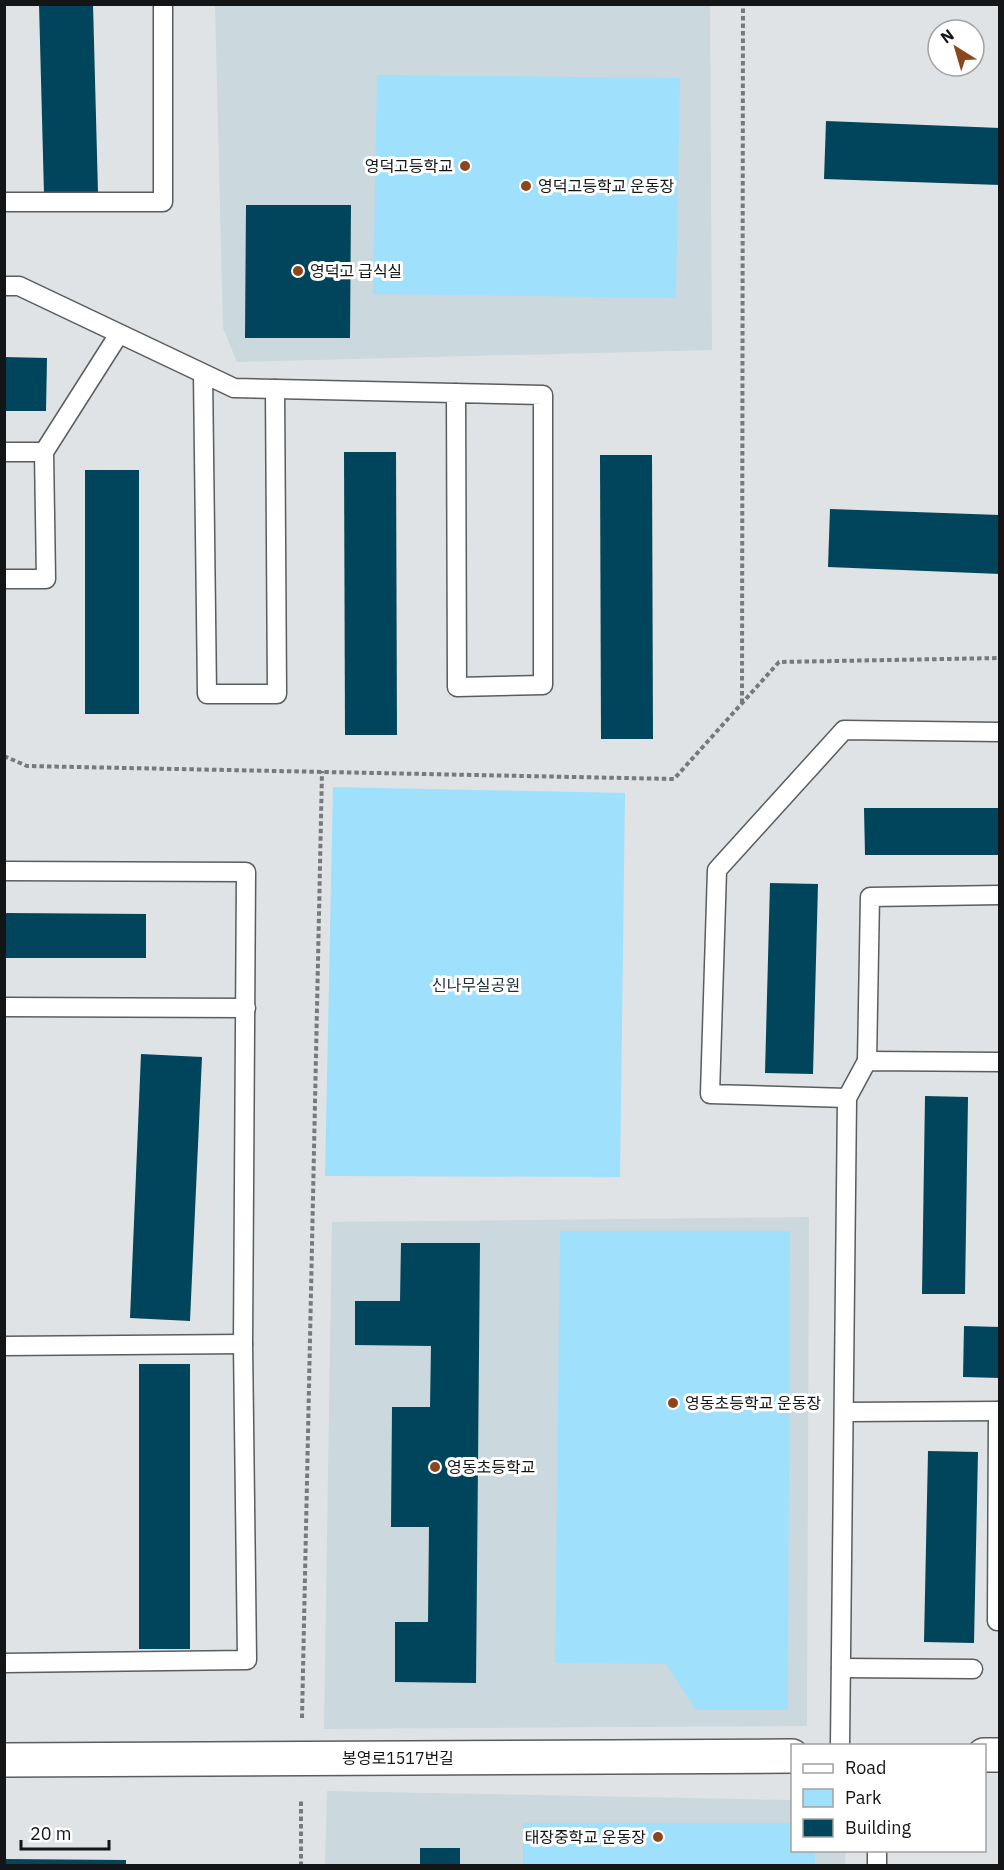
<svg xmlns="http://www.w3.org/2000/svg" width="1004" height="1870" font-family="'IBM Plex Sans','Noto Sans KR',sans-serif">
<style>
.built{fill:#cbd8de}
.green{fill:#9fe0fd}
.building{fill:#00455b}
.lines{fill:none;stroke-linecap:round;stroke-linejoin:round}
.lane-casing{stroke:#595d5e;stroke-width:21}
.secondary-casing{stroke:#595d5e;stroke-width:36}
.path{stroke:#777a7c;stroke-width:4;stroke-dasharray:4.5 3;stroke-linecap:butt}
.lane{stroke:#fff;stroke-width:18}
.secondary{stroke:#fff;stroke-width:33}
.poi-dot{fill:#8b461e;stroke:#fff;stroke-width:2}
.labels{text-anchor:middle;stroke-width:6;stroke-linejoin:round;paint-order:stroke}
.poi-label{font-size:16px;fill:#131516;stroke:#fff;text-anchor:start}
.park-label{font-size:16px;fill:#1c2f38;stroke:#fff}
.street-label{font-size:16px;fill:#131516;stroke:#fff}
</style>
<rect width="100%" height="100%" fill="#dfe3e5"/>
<g class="built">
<path d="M 215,5 L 710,5 L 712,350 L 237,362 L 223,328 Z"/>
<path d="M 809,1217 L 807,1726 L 324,1729 L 332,1222 Z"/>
<path d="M 327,1791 L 792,1800 L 792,1850 L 846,1851 L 845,1866 L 325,1866 Z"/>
</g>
<g class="green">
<path d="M 377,75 L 680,78 L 676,298 L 373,294 Z"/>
<path d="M 333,787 L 625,793 L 620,1177 L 325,1176 Z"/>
<path d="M 560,1231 L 790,1231 L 788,1710 L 696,1710 L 666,1664 L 555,1663 Z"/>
<path d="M 523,1823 L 792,1823 L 792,1850 L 815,1851 L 815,1865 L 523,1865 Z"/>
</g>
<g class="building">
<path d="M 39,4 L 93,4 L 98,193 L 44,194 Z"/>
<path d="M 826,121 L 1000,128 L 1000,185 L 824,179 Z"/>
<path d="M 246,205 L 351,205 L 350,338 L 245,338 Z"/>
<path d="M 4,357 L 47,358 L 46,411 L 4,411 Z"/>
<path d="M 344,452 L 396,452 L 397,735 L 345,735 Z"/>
<path d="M 600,455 L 652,455 L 653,739 L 601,739 Z"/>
<rect x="85" y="470" width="54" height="244"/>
<path d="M 830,509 L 1000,515 L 1000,574 L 828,567 Z"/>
<path d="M 864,808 L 1000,808 L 1000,855 L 865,855 Z"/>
<path d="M 770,883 L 818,884 L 813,1074 L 765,1073 Z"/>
<path d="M 5,913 L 146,914 L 146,958 L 5,958 Z"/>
<path d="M 141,1054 L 202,1057 L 190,1321 L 130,1318 Z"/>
<path d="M 925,1096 L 968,1097 L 965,1294 L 922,1294 Z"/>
<path d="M 401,1243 L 480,1243 L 476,1683 L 395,1682 L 395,1622 L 428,1622 L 429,1527 L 391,1527 L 392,1407 L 430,1407 L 431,1346 L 355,1345 L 355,1301 L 400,1301 Z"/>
<path d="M 964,1326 L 1000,1327 L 1000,1378 L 963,1377 Z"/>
<rect x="139" y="1364" width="51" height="285"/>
<path d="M 928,1451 L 978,1452 L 974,1643 L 924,1642 Z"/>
<rect x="420" y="1848" width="40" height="18"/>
<path d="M 4,1859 L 126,1860 L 126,1866 L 4,1866 Z"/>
</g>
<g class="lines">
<g class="lane-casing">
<g id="lane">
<path d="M 4,202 L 163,202 L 163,4"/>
<path d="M 4,286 L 19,286 L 234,388 L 543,395 L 543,685 L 457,687 L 456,393"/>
<path d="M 203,374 L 207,694 L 277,694 L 275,389"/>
<path d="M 4,452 L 44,452"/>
<path d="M 4,579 L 46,579 L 44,452 L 119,334"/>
<path d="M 4,871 L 246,872 L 243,1344 L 247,1660 L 4,1663"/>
<path d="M 4,1007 L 246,1008"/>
<path d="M 867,1061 L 870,897 L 1000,895"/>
<path d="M 847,1098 L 710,1094 L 717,870 L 844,730 L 1000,732"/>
<path d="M 4,1346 L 243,1344"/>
<path d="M 998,1411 L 997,1621 L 1000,1621"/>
<path d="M 846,1412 L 1000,1411"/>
<path d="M 841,1668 L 973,1669"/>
<path d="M 840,1746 L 847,1098 L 867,1061 L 1000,1062"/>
<path d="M 877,1866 L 877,1850"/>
</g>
</g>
<g class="secondary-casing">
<g id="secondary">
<path d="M 984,1755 L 1000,1755"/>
<path d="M 4,1760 L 792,1756"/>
</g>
</g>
<g class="path">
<path d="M 742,703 L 743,4"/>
<path d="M 4,756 L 27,766 L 674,779 L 779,662 L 1000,658"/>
<path d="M 302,1718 L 322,771"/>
<path d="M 301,1866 L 301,1799"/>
</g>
<use href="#lane" class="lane"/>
<use href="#secondary" class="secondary"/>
</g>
<g class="poi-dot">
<circle cx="465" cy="166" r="6"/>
<circle cx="526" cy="186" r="6"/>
<circle cx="298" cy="271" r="6"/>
<circle cx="673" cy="1403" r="6"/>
<circle cx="435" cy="1467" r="6"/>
<circle cx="658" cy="1837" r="6"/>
</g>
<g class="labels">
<g class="poi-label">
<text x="453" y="172" text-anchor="end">영덕고등학교</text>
<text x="538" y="192">영덕고등학교 운동장</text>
<text x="310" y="277">영덕고 급식실</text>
<text x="685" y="1409">영동초등학교 운동장</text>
<text x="447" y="1473">영동초등학교</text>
<text x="646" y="1843" text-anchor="end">태장중학교 운동장</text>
</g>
<g class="park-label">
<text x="476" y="991">신나무실공원</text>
</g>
<g class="street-label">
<text x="398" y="1764">봉영로1517번길</text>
</g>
</g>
<rect width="1004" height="1870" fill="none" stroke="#131516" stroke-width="12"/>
<rect x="791" y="1744" width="195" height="108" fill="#ffffff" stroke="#a1a1a2" stroke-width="1.5"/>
<rect x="803" y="1764" width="30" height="9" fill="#ffffff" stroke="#a1a1a2" stroke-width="1.5"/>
<text x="845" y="1774" font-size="18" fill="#131516">Road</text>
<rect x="803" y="1789" width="30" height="18" fill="#9fe0fd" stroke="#a1a1a2" stroke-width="1.5"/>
<text x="845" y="1804" font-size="18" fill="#131516">Park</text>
<rect x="803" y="1819" width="30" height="18" fill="#00455b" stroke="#a1a1a2" stroke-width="1.5"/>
<text x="845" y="1834" font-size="18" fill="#131516">Building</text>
<g transform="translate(956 48) rotate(323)"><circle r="28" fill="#ffffff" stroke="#a1a1a2" stroke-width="1.5"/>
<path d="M0-4.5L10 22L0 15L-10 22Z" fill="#8b461e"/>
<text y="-9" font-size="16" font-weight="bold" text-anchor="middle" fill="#131516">N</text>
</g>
<path d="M21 1840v9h88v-9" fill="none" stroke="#131516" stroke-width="3"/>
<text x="30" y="1840" font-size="18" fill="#131516" stroke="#ffffff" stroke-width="4.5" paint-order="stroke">20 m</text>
</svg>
